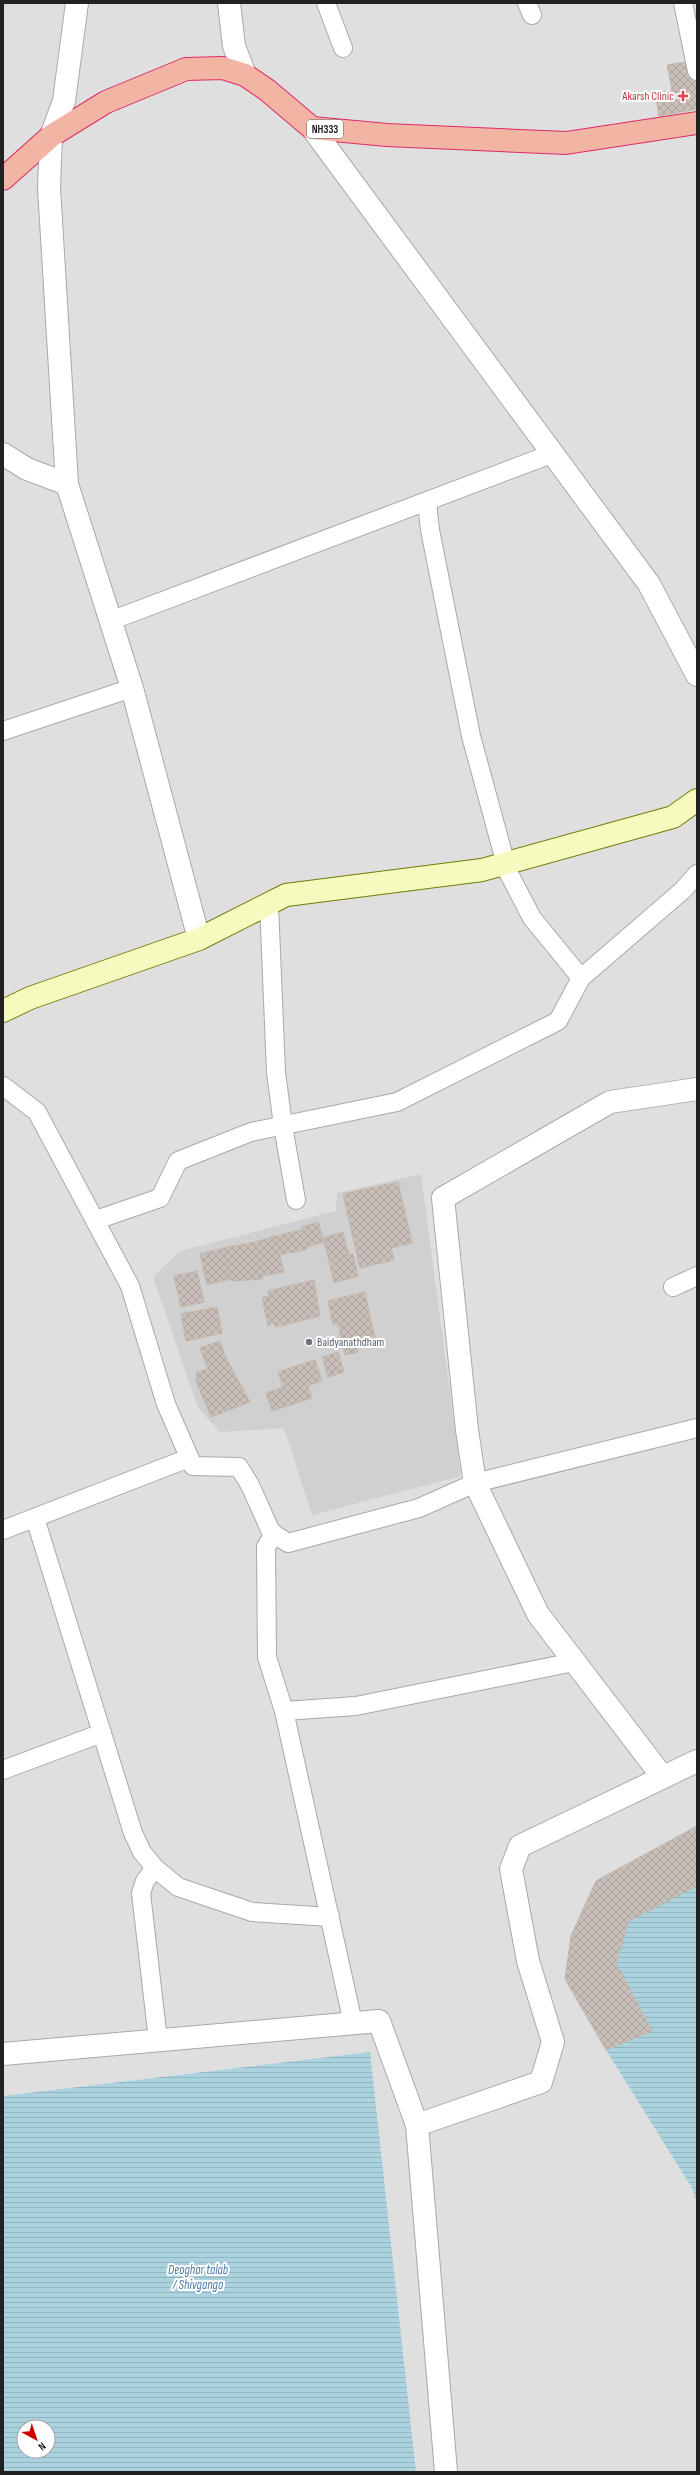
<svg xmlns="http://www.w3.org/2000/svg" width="700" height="2475" font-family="'Sofia Sans Condensed',sans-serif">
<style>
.residential{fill:#e0dfdf;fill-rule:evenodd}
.religious{fill:#d0d0d0}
.water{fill:url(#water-rules);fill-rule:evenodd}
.building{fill:url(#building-cross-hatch);stroke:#c4b6ab}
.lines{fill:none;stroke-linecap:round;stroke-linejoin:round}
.minor-casing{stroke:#a9a9a9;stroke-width:20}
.tertiary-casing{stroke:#a9a9a9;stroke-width:24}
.secondary-casing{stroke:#707d05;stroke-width:24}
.trunk-casing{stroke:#dc2a67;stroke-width:24}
.minor{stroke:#fff;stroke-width:18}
.tertiary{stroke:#fff;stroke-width:22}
.secondary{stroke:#f7fabf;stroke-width:22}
.trunk{stroke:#f2b4a3;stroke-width:22}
.health-dot{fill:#e0444e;stroke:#fff;stroke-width:1.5}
.worship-dot{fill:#6b7280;stroke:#fff;stroke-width:1.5}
.labels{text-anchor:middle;stroke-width:4;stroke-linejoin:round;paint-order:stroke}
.shield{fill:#fff;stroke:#646464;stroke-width:1}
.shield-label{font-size:11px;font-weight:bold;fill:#222}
.health-label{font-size:12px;fill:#be3a42;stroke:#fff;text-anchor:end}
.worship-label{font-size:12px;fill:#5b616d;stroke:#fff;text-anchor:start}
.water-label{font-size:13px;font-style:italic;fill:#4a7aab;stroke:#fff}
</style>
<defs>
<pattern id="water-rules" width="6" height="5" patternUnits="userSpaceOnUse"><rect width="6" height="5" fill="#aad3df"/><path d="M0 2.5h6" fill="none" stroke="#92b5bf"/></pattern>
<pattern id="building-cross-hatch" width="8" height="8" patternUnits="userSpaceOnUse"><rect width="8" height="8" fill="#c7bfb8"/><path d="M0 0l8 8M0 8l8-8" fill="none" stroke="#aba49e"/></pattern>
</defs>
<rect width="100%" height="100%" fill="#f2efe9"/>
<path class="residential" d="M 3,3 L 697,3 L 697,2472 L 3,2472 ZM 24,2427 L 48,2427 L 48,2451 L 24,2451 Z"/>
<path class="religious" d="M 421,1174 L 461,1476 L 312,1515 L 284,1428 L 220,1432 L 198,1408 L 153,1277 L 180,1251 L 336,1211 L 337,1193 Z"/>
<g class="water">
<path d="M 697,1886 L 697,2204 L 692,2188 L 606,2050 L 652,2031 L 616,1963 L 629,1921 Z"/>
<path d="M 370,2052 L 416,2472 L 3,2472 L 3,2096 ZM 24,2427 L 48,2427 L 48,2451 L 24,2451 Z"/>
</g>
<g class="building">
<path d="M 697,60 L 697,109 L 659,116 L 655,93 L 672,90 L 667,65 Z"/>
<path d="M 398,1182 L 412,1243 L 391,1248 L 394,1260 L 360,1268 L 343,1194 Z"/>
<path d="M 318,1222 L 324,1242 L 306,1247 L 301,1227 Z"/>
<path d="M 302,1230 L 307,1249 L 280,1255 L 275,1236 Z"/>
<path d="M 343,1232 L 349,1255 L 329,1261 L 323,1238 Z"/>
<path d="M 275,1236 L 284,1272 L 263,1276 L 255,1242 Z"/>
<path d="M 255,1242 L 263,1276 L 262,1279 L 232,1281 L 224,1248 Z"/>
<path d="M 224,1248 L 231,1279 L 207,1285 L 200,1254 Z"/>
<path d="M 353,1254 L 358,1276 L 334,1283 L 329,1261 Z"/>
<path d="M 197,1271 L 204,1302 L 181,1307 L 174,1276 Z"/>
<path d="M 314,1280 L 320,1316 L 276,1327 L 274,1323 L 268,1326 L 262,1298 L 269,1296 L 268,1291 Z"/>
<path d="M 365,1292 L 370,1317 L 333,1325 L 328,1301 Z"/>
<path d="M 217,1307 L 222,1333 L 186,1341 L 181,1314 Z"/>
<path d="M 370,1317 L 376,1341 L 356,1346 L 358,1352 L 345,1355 L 338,1324 Z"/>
<path d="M 220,1341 L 226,1358 L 250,1402 L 211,1417 L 196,1381 L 197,1372 L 208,1369 L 200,1348 Z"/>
<path d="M 338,1352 L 344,1372 L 328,1377 L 322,1357 Z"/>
<path d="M 315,1360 L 322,1381 L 308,1386 L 312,1398 L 272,1411 L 266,1393 L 283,1387 L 278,1372 Z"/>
<path d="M 697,1826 L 697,1886 L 629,1921 L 616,1963 L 652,2031 L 606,2050 L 565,1979 L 571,1936 L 596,1881 Z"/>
</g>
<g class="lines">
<g class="minor-casing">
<g id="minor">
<path d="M 326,3 L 343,48"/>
<path d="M 527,3 L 532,15"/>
<path d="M 683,3 L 697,71"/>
<path d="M 427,502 L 430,530 L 471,736 L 508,872 L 532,918 L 581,978"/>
<path d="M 110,621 L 554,453"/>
<path d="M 3,731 L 132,688"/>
<path d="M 269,904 L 276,1072 L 283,1126 L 296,1200"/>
<path d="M 3,1086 L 37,1112 L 130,1286 L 166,1404 L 193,1466 L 239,1467 L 250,1485 L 271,1532 L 288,1543 L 419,1508 L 475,1483 L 697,1428"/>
<path d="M 96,1220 L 160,1198 L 178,1161 L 251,1132 L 397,1102 L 558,1021 L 581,978 L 683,890 L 697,874"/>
<path d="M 673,1287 L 697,1276"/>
<path d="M 35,1518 L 133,1833 L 142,1852 L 155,1868 L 178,1887 L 252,1912 L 330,1917"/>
<path d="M 3,1530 L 189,1458"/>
<path d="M 274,1534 L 266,1547 L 267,1657 L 284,1711 L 353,2023"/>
<path d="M 284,1711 L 356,1706 L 574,1662"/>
<path d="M 3,1770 L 102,1733"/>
<path d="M 155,1868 L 145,1881 L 141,1893 L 158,2040"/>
</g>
</g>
<g class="tertiary-casing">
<g id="tertiary">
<path d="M 77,3 L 64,101 L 51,136 L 49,188 L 67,484 L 132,688 L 199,939"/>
<path d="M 229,3 L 234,46 L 245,75"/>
<path d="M 312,128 L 649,584 L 697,675"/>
<path d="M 3,454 L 27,469 L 67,484"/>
<path d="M 662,1776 L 538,1614 L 475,1483 L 467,1430 L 443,1198 L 610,1102 L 697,1089"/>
<path d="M 3,2054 L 379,2021 L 417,2125 L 446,2472"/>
<path d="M 417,2125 L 541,2082 L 553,2042 L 528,1961 L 511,1869 L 520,1846 L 697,1761"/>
</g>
</g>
<g class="secondary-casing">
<path id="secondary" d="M 3,1011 L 30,998 L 199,939 L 286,895 L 482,870 L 673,817 L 697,800"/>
</g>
<g class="trunk-casing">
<path id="trunk" d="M 3,179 L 51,136 L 106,102 L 186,69 L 223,68 L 245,75 L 267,90 L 312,128 L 387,135 L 566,143 L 697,123"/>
</g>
<use href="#minor" class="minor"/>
<use href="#tertiary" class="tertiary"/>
<use href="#secondary" class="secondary"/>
<use href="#trunk" class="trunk"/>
</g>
<path class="health-dot" d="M681 90h4v4h4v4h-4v4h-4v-4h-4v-4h4z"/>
<circle class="worship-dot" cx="309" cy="1342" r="4"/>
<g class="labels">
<rect class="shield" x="307" y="120" width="36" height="18" rx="3"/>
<g class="shield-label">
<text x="325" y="133">NH333</text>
</g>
<g class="health-label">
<text x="674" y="100">Akarsh Clinic</text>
</g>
<g class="worship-label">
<text x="317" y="1346">Baidyanathdham</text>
</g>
<g class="water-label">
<text x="198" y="2274">Deoghar talab<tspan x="198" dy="15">/ Shivganga</tspan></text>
</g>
</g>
<rect width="700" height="2475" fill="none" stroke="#222222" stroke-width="8"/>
<g transform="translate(36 2439) rotate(140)"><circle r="19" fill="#ffffff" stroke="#a7a7a7"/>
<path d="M0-3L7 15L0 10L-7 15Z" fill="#d40000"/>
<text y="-6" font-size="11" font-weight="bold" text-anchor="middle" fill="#222222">N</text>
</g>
</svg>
